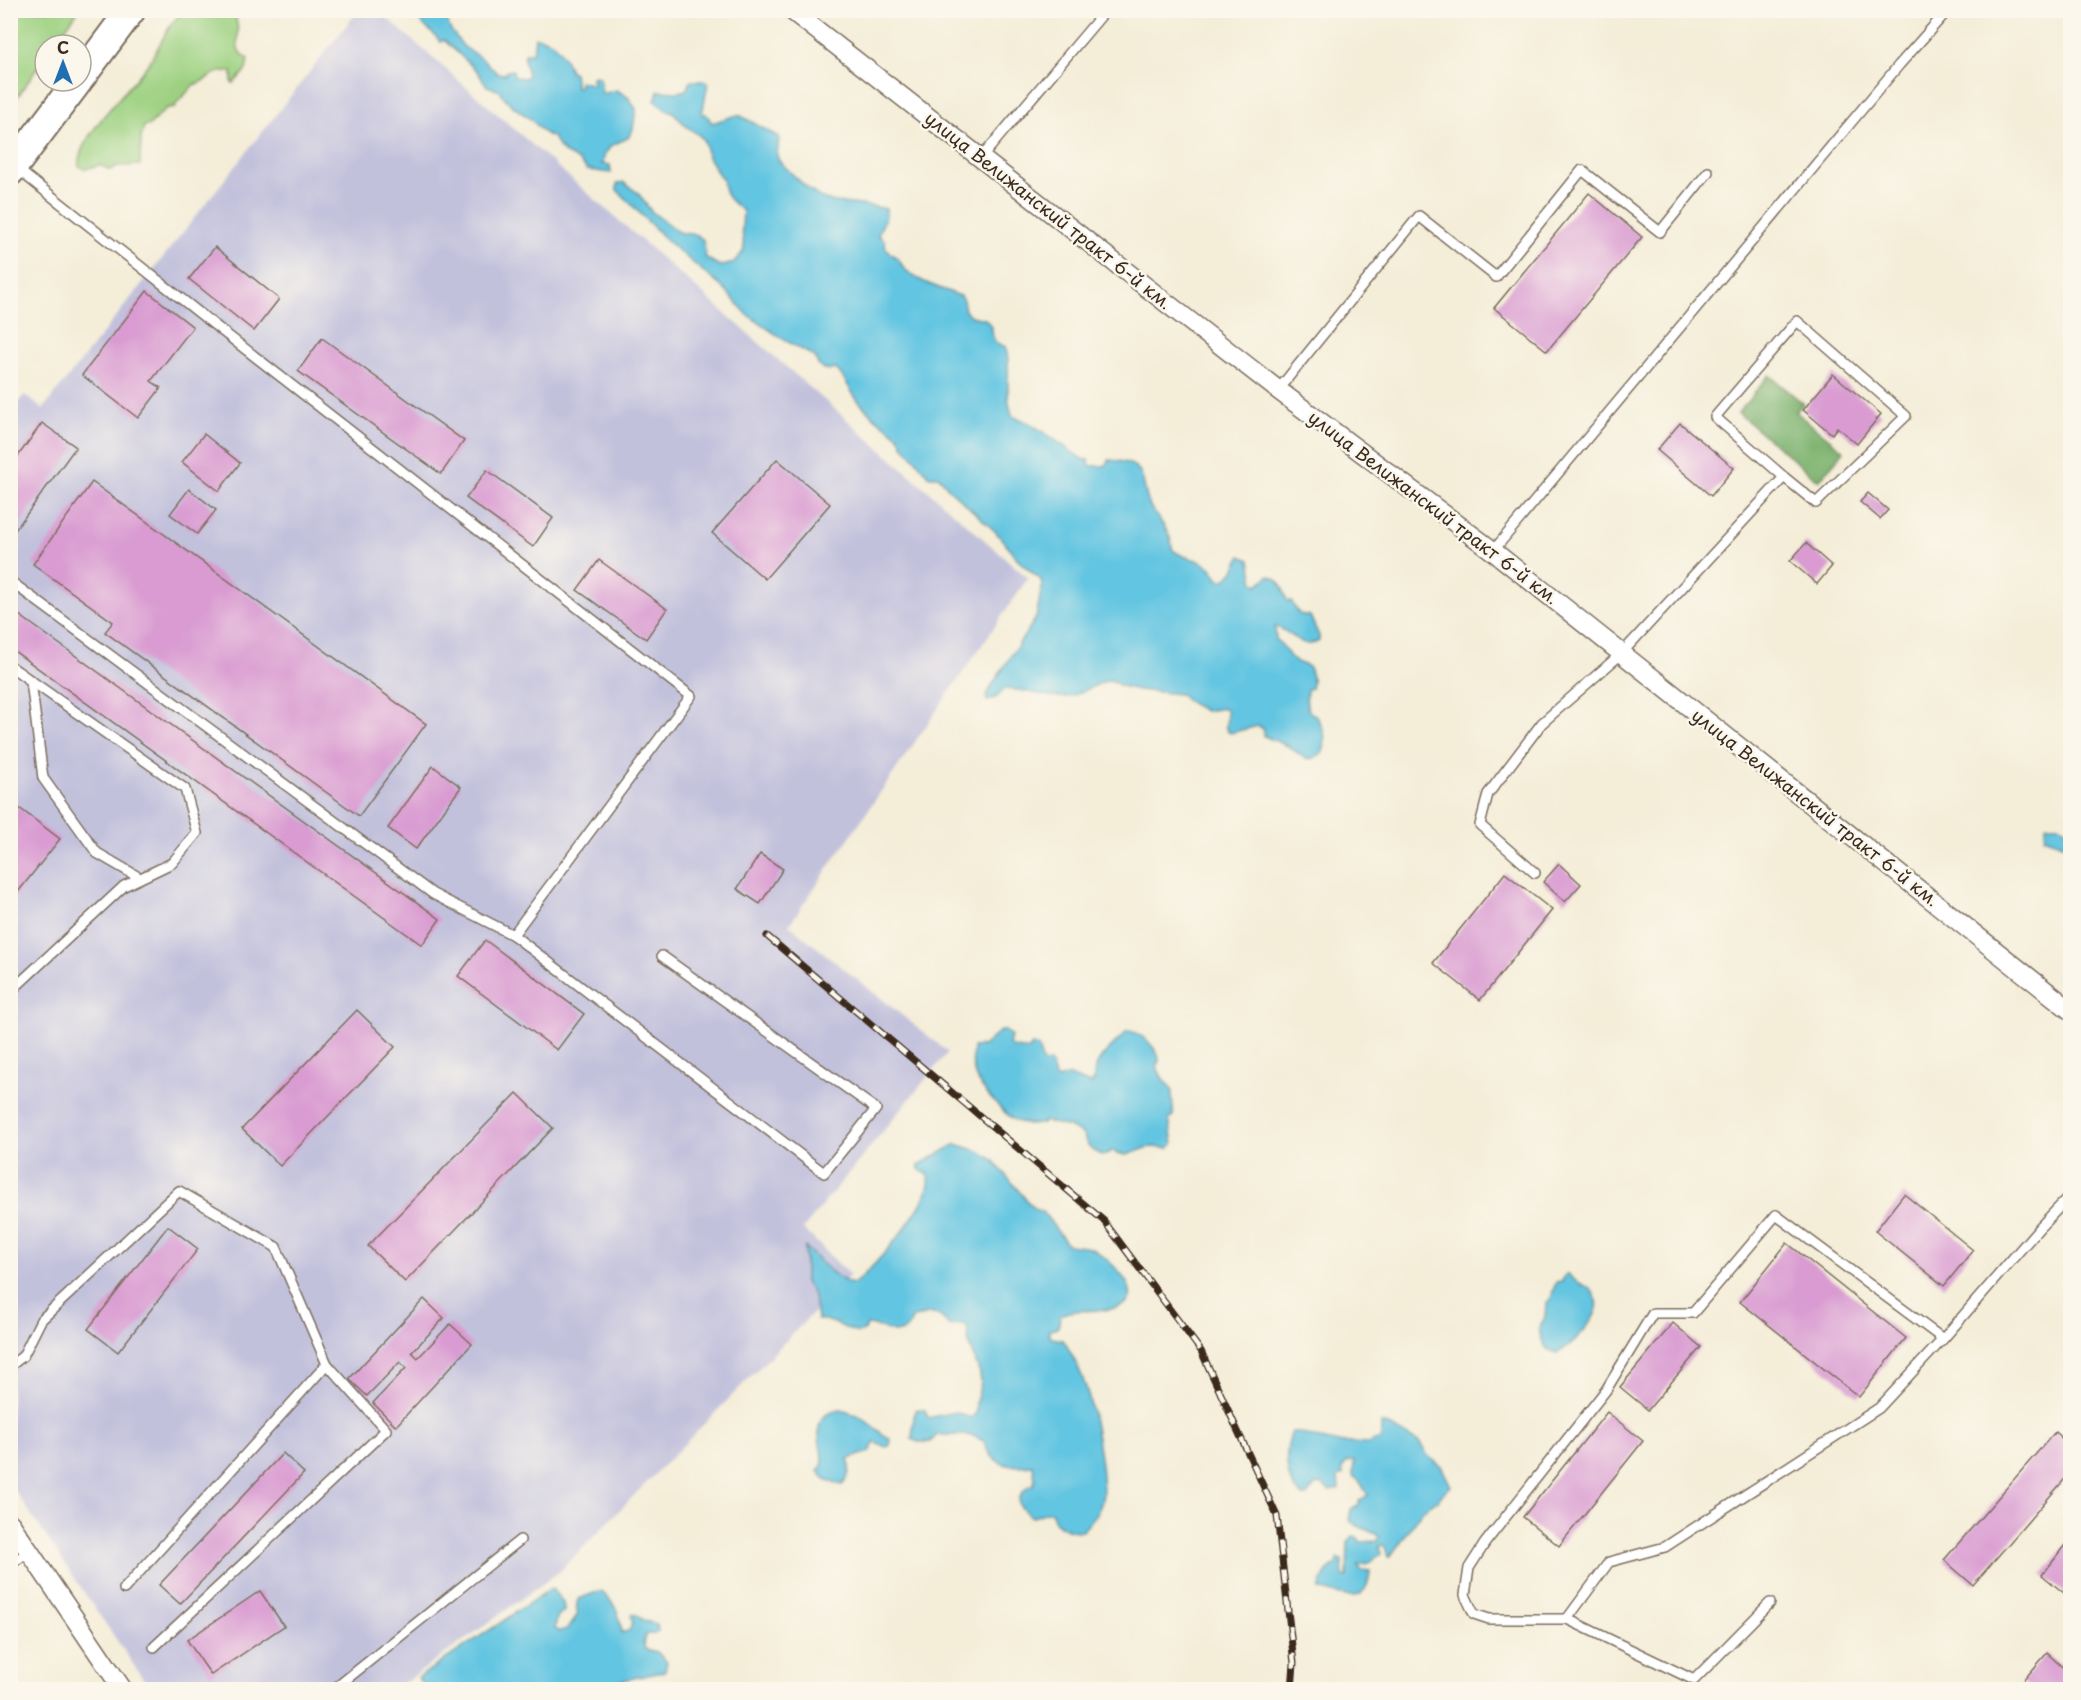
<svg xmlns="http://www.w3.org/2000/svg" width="2081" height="1700" font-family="'Playpen Sans',sans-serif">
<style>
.industrial{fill:#c2c1dc}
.green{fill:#9dd181;stroke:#6c7e50;stroke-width:1.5}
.forest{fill:#7eb36f;stroke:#5c6e46;stroke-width:1.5}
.water{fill:#62c5e1;stroke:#4e7880;stroke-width:1.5}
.building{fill:#d99bd1}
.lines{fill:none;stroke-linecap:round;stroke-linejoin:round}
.service-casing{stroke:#7c6e5f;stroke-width:12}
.minor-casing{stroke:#7c6e5f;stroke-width:21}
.primary-casing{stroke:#7c6e5f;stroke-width:32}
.service{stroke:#fff;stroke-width:9}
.minor{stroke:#fff;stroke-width:18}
.primary{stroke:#fff;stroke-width:28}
.rail-casing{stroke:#3b2a1e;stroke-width:7}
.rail{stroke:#fbf7ec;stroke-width:4.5;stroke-dasharray:14;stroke-linecap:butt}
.labels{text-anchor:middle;stroke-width:5;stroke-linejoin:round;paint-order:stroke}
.street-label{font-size:18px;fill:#3b2a1e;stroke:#fbf7ec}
</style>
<rect width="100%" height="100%" fill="#fbf7ec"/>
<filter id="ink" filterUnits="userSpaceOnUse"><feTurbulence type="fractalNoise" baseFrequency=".0167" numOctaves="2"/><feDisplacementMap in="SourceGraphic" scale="12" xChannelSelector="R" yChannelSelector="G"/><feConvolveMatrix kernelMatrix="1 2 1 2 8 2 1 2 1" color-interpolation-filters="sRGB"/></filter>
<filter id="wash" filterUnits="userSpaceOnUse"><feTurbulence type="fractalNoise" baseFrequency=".008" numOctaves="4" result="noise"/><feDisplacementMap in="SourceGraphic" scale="24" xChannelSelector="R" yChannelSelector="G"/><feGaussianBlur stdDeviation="1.35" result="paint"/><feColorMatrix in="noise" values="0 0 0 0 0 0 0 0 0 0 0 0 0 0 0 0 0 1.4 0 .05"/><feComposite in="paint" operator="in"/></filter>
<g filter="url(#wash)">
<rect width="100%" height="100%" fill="#f4edd8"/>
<path class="industrial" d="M 358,11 L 379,11 L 1028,578 L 789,925 L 948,1052 L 803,1229 L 850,1275 L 559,1572 L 396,1689 L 150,1689 L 11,1485 L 11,414 L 24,395 L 43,409 Z"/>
<g class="green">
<path d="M 11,10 L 78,11 L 53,45 L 45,45 L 45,57 L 11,106 Z"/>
<path d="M 185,10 L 234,11 C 236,17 237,24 238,30 C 239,46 233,49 248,59 L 246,70 L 234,83 L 232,83 L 232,71 C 210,70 211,80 193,85 C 188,94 178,98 175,107 L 167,108 L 148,126 L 144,126 L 141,138 L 140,165 L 118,166 L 110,170 L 100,165 L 85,169 L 79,166 C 74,142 130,88 145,68 C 155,55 161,41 169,28 C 173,21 179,16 185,10 Z"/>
</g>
<path class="forest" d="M 1769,375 L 1803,403 L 1796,412 L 1844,451 L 1819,481 L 1738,413 Z"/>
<g class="water">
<path d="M 426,11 L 442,20 L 442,16 L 445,13 L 450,29 L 463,46 L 485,61 L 497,73 L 505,74 L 507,71 L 513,70 L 514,77 L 525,78 L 528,75 L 524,60 L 525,53 L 533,53 L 535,37 C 555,38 564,55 570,71 L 574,73 L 576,87 L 580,86 L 580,81 L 593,85 L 592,77 L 597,76 L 600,78 L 602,94 L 617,90 L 628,97 L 636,109 L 633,129 L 628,138 L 612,145 L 603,156 L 605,158 L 602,164 L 610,165 L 611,173 L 588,170 L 579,161 L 566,154 L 558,146 L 553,137 C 542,135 537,123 528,117 C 518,110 506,102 500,91 L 487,86 L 477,71 L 444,40 L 440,42 C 434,31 423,28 417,17 L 418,12 Z"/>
<path d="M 691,81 L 706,81 L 708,83 L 702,114 L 706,114 L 712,123 L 734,116 L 741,116 L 777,136 L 779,138 L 777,155 L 779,161 C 791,172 808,192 822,198 C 837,206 867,203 886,209 L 886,216 L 878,235 L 885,241 C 885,253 891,252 898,259 C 901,263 903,268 907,271 C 921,283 943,289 960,296 L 963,300 L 965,311 L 971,316 L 985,319 L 992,327 C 992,340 994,343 1006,347 C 1012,371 1003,394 1013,417 C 1028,418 1068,450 1082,459 L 1088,460 L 1090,466 L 1104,466 L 1108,463 L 1109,460 C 1118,460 1134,463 1139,471 C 1146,482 1144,497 1151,508 C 1159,521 1172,532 1172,549 C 1184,562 1208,555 1218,579 L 1223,581 L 1233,572 L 1241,556 L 1250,560 L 1254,582 L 1258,585 L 1268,576 C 1280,576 1284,591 1287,601 L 1291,601 L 1299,614 L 1310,616 L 1319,636 L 1319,641 C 1301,652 1291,629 1275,627 L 1276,640 C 1292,651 1282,659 1308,666 C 1312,672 1313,682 1311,688 L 1307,689 C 1307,695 1305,703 1308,709 C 1311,715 1310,711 1315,715 C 1324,725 1327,740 1323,752 L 1314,758 L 1306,759 L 1288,746 L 1264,736 L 1263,729 L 1258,726 L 1230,733 L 1226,729 L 1227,711 L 1224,708 L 1205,711 L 1187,701 L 1180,694 L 1138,690 L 1121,686 L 1111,680 C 1095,683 1081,695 1066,697 C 1044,699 1026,688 1004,689 L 997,697 L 987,701 L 986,695 L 994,682 L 1036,618 L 1042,587 L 1041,580 L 1021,563 L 995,531 L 951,491 L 941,479 L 938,476 L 930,476 C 920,467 914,455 903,446 C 903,436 886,427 878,420 C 868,412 859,403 852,392 C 847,384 844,377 836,369 C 824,371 818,369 815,357 L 783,339 L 748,315 L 724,289 L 667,241 L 617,190 L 617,184 L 623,182 L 638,193 L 651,211 L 678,232 L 697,235 L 703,240 L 706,258 L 718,265 L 723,266 L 733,263 L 743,252 L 744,247 L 742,230 L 743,211 C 728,199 725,197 722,178 L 720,177 L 708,157 L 704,141 L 700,136 L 686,126 L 673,112 L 666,110 L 655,101 L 658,91 L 678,92 L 686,90 Z"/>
<path d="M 2046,825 C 2060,825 2062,822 2068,835 C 2070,841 2071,843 2070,850 L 2066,845 L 2044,837 Z"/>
<path d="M 1000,1031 L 1005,1031 L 1011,1036 L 1009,1045 C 1012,1048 1024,1050 1029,1049 L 1032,1045 L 1038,1047 L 1043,1063 L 1050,1062 L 1056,1079 L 1069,1076 L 1091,1084 L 1094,1081 C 1092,1058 1115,1046 1127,1031 C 1139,1031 1157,1047 1159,1059 C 1159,1065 1156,1063 1158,1069 C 1160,1077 1167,1084 1172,1089 C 1171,1098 1174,1108 1173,1116 L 1169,1119 L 1173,1144 L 1169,1148 L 1149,1147 L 1127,1155 L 1116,1154 L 1114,1150 L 1103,1156 C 1091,1150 1087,1148 1084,1135 L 1069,1127 L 1044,1121 L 1042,1124 C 1035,1124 1026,1125 1019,1122 C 1008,1119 978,1086 975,1075 C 972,1066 972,1056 973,1047 L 983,1046 Z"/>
<path d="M 956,1144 L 981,1152 L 993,1160 L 1034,1209 L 1043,1212 L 1067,1244 C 1075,1247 1082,1246 1090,1248 C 1104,1253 1148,1294 1123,1305 C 1103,1315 1080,1306 1060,1315 L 1059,1324 L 1057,1328 L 1049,1330 L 1049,1335 L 1052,1338 L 1063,1340 L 1066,1344 C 1072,1356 1080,1369 1084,1382 C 1092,1403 1106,1479 1102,1501 C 1099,1512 1090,1523 1082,1531 C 1069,1531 1053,1526 1052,1512 C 1045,1510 1039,1517 1032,1517 C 1028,1514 1022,1510 1020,1505 C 1017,1497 1025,1487 1033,1485 L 1035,1479 L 1033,1465 C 1010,1467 992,1467 984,1441 L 971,1435 L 937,1435 L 930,1442 L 918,1442 L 912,1439 L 914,1416 L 917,1409 L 925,1410 L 928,1418 L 955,1412 L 971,1418 L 976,1413 L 976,1402 L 981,1383 L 980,1374 L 969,1344 L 967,1326 L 963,1324 L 949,1326 C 937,1309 932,1314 913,1317 C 903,1346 885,1325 867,1325 L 864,1331 L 858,1333 L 826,1320 L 817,1320 L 814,1296 L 805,1282 L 805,1247 C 819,1260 835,1279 853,1284 C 871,1272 934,1200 929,1178 C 928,1173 923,1172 919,1169 L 919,1165 Z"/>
<path d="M 1566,1274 L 1568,1274 C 1577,1285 1584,1283 1591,1290 C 1595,1294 1599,1302 1597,1308 C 1594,1322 1571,1347 1557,1353 L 1547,1349 L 1541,1338 L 1539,1328 L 1545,1317 L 1546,1305 L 1551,1298 L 1556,1282 L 1562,1281 Z"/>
<path d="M 841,1410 L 859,1416 L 891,1440 L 890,1445 L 887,1447 L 874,1443 L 870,1452 L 848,1459 C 851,1467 849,1478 842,1485 L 827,1481 L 818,1471 L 822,1466 L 823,1461 C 819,1439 810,1413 841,1410 Z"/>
<path d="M 1381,1424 L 1386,1424 L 1419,1442 L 1428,1456 L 1441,1466 L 1451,1486 L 1437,1500 L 1423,1510 L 1390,1557 L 1388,1557 L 1385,1546 L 1381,1545 L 1379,1547 L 1381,1554 L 1368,1563 L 1358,1565 L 1361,1570 L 1370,1571 C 1367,1607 1345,1596 1319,1589 C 1323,1578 1325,1570 1337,1565 L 1338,1559 L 1342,1560 L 1343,1577 L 1347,1578 L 1348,1542 L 1353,1536 L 1357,1537 L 1359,1542 L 1377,1541 L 1379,1536 C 1370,1530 1356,1527 1349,1520 L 1351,1509 L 1359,1505 L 1359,1501 L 1368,1495 L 1360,1482 L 1353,1475 L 1354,1461 L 1347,1462 L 1342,1468 L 1343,1475 L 1338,1477 L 1339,1489 L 1329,1491 L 1321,1484 L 1316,1485 L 1306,1496 L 1303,1496 C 1299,1493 1295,1490 1293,1486 C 1285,1472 1285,1446 1292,1432 L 1296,1432 L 1329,1442 L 1369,1444 L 1374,1440 L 1378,1441 L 1381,1437 Z"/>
<path d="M 552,1588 C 556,1598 564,1596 564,1611 L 557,1618 L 555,1629 L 559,1631 C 570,1630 573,1623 578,1613 L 576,1609 L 578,1599 L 594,1593 L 602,1592 C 618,1607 619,1612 622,1633 L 630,1630 L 633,1619 L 631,1617 L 632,1614 L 637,1615 L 644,1621 L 657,1624 L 658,1631 L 654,1634 L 647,1634 C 643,1639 642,1644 645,1649 L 657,1652 L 667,1662 L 665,1670 L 662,1672 L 614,1682 L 614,1686 L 619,1689 L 440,1690 L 436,1686 L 425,1688 L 418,1678 Z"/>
</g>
<g id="blocks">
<g class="building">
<path d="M 1589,193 L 1642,237 L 1547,351 L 1494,308 Z"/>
<path d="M 215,247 L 279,299 L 254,331 L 189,279 Z"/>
<path d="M 147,291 L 193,327 L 151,381 L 161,388 L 138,418 L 82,375 Z"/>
<path d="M 322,338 L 464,441 L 441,474 L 298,371 Z"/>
<path d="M 1833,374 L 1881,414 L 1857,444 L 1837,427 L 1832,434 L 1803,410 Z"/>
<path d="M 42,423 L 76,447 L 10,537 L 10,467 Z"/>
<path d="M 1680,423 L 1734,468 L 1711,496 L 1657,450 Z"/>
<path d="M 204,434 L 240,463 L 219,491 L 182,462 Z"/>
<path d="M 777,459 L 830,504 L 765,579 L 712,533 Z"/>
<path d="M 487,470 L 553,518 L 533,547 L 466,498 Z"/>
<path d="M 92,482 L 426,724 L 359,816 L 105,632 L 113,622 L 33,564 Z"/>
<path d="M 189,489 L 216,510 L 197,534 L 170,514 Z"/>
<path d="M 1868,493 L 1888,510 L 1880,519 L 1860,502 Z"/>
<path d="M 1806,543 L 1832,566 L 1817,584 L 1790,561 Z"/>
<path d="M 599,560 L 667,609 L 646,639 L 577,590 Z"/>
<path d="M 15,612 L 440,919 L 422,945 L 10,648 L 10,618 Z"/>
<path d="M 433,766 L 461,787 L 416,849 L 388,828 Z"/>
<path d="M 10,801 L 60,839 L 10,902 Z"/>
<path d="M 760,854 L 783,869 L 760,904 L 737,889 Z"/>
<path d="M 1559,864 L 1581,884 L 1565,902 L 1543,882 Z"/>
<path d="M 1505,873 L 1552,910 L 1480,1000 L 1433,963 Z"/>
<path d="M 485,940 L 584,1014 L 557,1050 L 458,976 Z"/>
<path d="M 357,1010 L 395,1047 L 280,1166 L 242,1129 Z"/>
<path d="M 517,1093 L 553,1128 L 405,1282 L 368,1246 Z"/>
<path d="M 1904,1194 L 1973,1250 L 1944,1286 L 1875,1231 Z"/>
<path d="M 168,1226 L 198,1249 L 118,1352 L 88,1329 Z"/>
<path d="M 1787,1243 L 1906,1338 L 1859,1397 L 1740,1302 Z"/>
<path d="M 424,1299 L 444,1318 L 412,1352 L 418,1358 L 450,1324 L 472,1344 L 396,1426 L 373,1403 L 406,1368 L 400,1362 L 367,1396 L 349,1379 Z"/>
<path d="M 1673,1323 L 1701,1347 L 1648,1410 L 1620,1387 Z"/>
<path d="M 1607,1412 L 1643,1441 L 1559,1546 L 1523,1517 Z"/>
<path d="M 2055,1432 L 2070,1446 L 2070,1473 L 1973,1585 L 1944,1560 Z"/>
<path d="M 283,1453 L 304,1473 L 180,1604 L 159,1585 Z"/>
<path d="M 2070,1540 L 2070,1598 L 2042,1575 Z"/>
<path d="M 260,1591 L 284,1626 L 211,1675 L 187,1640 Z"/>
<path d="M 2047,1653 L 2070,1674 L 2070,1690 L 2030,1690 L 2022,1682 Z"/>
</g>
</g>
</g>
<g filter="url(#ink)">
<use href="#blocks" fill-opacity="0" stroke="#7c6e5f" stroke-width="1.5"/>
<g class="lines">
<g class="service-casing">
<g id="service">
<path d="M 981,158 L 1106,10"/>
<path d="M 16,168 L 217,327 L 691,696 L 513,935 L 824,1173 L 876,1109 L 662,956"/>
<path d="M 1278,390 L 1419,216 L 1496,277 L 1582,170 L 1660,232 L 1708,172"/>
<path d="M 1493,551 L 1899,65 L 1948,10"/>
<path d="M 10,581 L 433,894 L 513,935"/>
<path d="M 10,666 L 185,789 L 197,833 L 172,863 L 124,886 L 10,992"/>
<path d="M 31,681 L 43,778 L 97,853 L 140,878"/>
<path d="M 1535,873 L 1480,825 L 1488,794 L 1542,723 L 1621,654 L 1784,477 L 1715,417 L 1797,321 L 1906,416 L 1816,503 L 1784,477"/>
<path d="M 10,1366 L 23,1356 L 41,1320 L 179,1191 L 276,1247 L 327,1364 L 124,1589"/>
<path d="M 10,1565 L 29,1551"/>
<path d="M 1770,1603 L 1694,1680 L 1567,1619 L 1609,1562 L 1665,1547 L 1879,1408 L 1943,1339 L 2040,1227 L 2070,1196"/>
<path d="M 1567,1619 L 1489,1619 L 1474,1614 L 1465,1595 L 1469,1568 L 1485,1543 L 1606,1390 L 1653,1313 L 1693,1313 L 1776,1215 L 1943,1339"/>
<path d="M 154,1647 L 386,1430 L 327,1364"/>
<path d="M 333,1690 L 520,1540"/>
</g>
</g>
<g class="minor-casing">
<g id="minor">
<path d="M 791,10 L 1278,390 L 1493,551 L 2070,1010"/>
<path d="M 10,1523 L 123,1690"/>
</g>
</g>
<g class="primary-casing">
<g id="primary">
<path d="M 81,77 L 131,10"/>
<path d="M 10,171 L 78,81"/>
</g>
</g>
<use href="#service" class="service"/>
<use href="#minor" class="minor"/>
<use href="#primary" class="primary"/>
<g class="rail-casing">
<path id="rail" d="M 767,936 L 1104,1221 L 1201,1351 L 1277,1516 L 1294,1663 L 1292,1690"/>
</g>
<use href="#rail" class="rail"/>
</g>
</g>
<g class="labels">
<g class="street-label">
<text transform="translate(1048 211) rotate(38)" y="6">улица Велижанский тракт 6-й км.</text>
<text transform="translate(1433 508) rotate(37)" y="6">улица Велижанский тракт 6-й км.</text>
<text transform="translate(1815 808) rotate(38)" y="6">улица Велижанский тракт 6-й км.</text>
</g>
</g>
<rect width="2081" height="1700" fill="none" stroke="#fbf7ec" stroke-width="36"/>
<g transform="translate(63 63)"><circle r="28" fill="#fbf7ec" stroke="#aea59a" stroke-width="1.5"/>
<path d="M0-4.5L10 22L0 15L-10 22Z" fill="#1f6fb2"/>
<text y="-9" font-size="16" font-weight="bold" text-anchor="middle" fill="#3b2a1e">С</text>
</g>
</svg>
